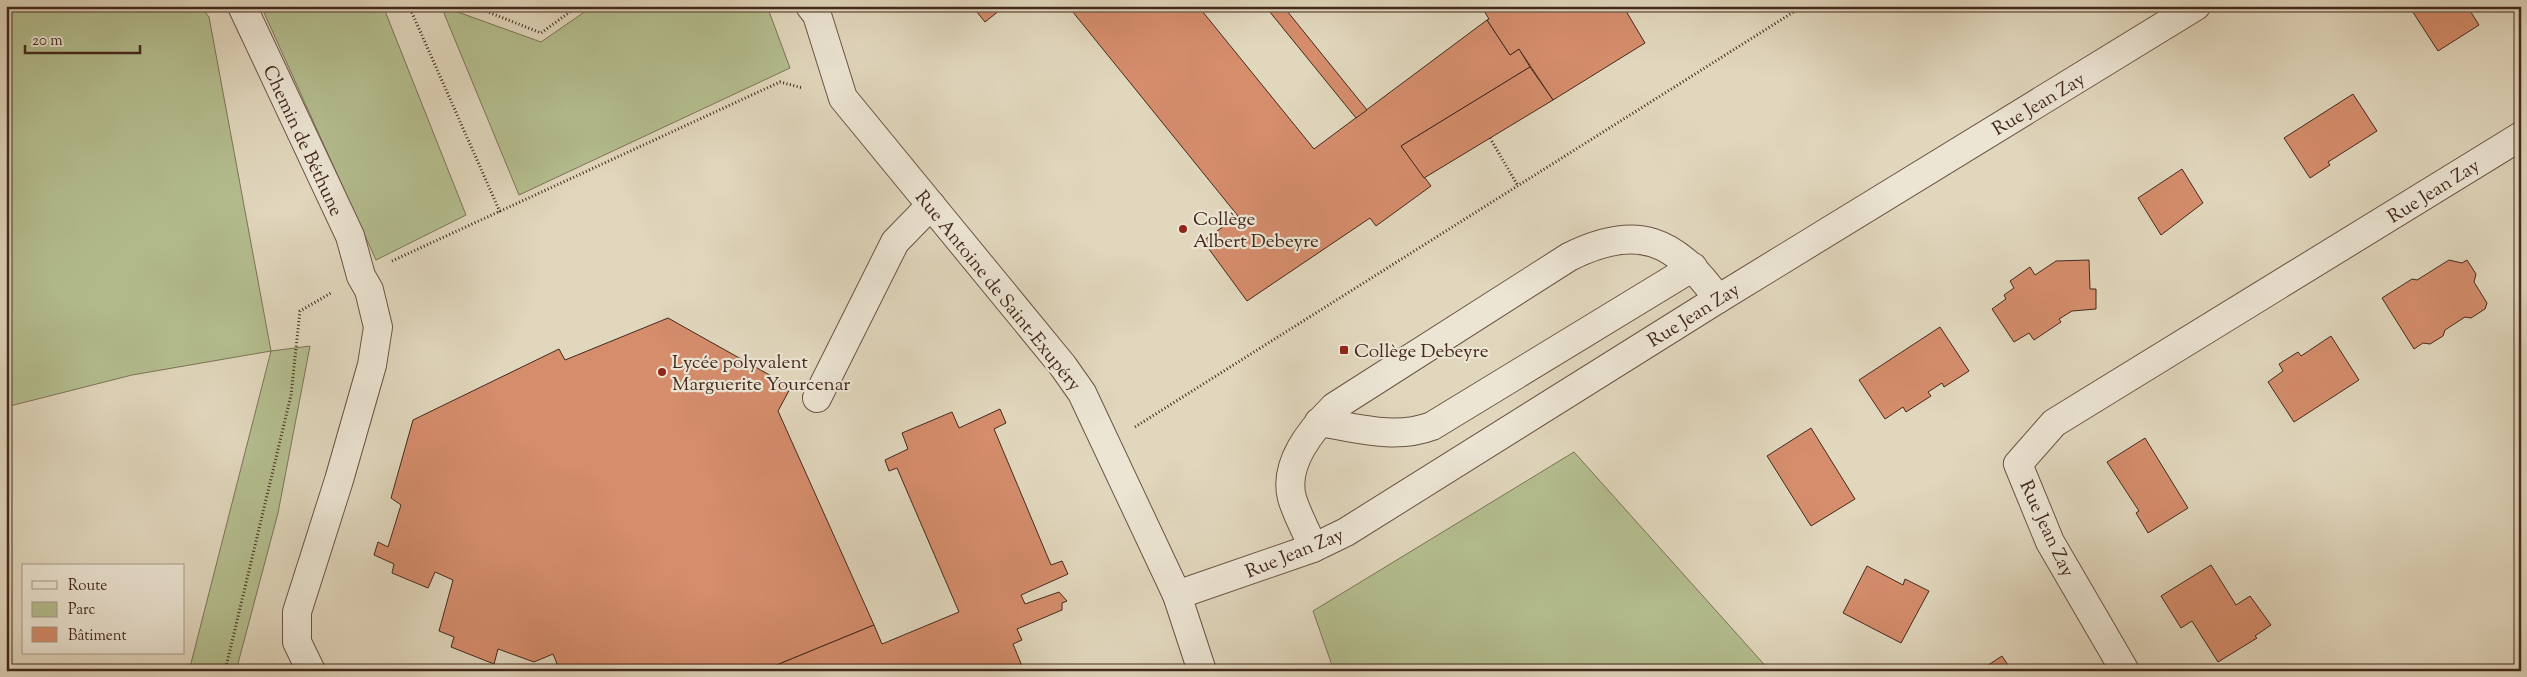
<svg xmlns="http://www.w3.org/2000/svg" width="2527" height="677" font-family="'Sorts Mill Goudy',serif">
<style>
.green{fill:#b4be8f;stroke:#7c7456}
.building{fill:#d58d6c;stroke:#44291d}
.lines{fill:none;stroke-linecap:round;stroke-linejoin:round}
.minor-casing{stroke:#6b5445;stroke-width:30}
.path{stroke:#44291d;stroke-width:3;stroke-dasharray:1 2.5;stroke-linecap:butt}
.minor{stroke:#ece5d4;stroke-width:28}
.poi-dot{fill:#8f2418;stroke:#ece5d4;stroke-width:2}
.labels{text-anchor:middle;stroke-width:4.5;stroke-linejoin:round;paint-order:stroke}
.street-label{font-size:19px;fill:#44291d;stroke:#ece5d4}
.poi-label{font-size:19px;fill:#44291d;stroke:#ece5d4;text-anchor:start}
</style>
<rect width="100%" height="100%" fill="#e1d7bd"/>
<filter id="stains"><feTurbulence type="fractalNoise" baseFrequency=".004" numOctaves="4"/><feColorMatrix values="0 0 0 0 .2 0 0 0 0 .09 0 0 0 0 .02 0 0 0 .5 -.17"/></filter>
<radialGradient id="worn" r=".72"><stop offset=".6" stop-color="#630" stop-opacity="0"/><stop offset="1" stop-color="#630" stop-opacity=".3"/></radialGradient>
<g class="green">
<path d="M 6,6 L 200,6 L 209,17 L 271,351 L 310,346 L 278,513 L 236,671 L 189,671 L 271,351 L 132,375 L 6,407 Z"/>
<path d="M 261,6 L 383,6 L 466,215 L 376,260 Z"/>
<path d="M 441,6 L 541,42 L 593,6 L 767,6 L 790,68 L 519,195 Z"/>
<path d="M 1574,452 L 1770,671 L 1334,671 L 1313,611 Z"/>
</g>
<g class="building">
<path d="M 972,6 L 1005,6 L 985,22 Z"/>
<path d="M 1068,6 L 1198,6 L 1314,149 L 1487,20 L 1510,55 L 1519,49 L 1530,67 L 1401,146 L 1431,186 L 1376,226 L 1370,218 L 1247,301 L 1203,241 L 1238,216 Z"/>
<path d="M 1265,6 L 1283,6 L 1367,110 L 1356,118 Z"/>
<path d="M 1481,6 L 1623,6 L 1645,43 L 1553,100 L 1519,49 L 1510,55 L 1487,20 L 1489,19 Z"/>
<path d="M 2409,6 L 2467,6 L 2479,25 L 2438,51 Z"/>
<path d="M 1530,67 L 1553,100 L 1424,178 L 1401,146 Z"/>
<path d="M 2353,94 L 2377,131 L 2328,162 L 2330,165 L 2310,178 L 2284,138 Z"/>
<path d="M 2182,169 L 2203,203 L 2161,235 L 2138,198 Z"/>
<path d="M 2089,260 L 2090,289 L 2096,289 L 2096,309 L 2072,311 L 2059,319 L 2061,322 L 2034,340 L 2029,333 L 2014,342 L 1992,309 L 2006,299 L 2004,295 L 2014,288 L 2010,281 L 2030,267 L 2035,275 L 2056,261 Z"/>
<path d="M 2449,260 L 2462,263 L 2467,260 L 2476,274 L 2474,282 L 2487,303 L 2485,309 L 2471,318 L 2465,317 L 2445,330 L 2443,336 L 2430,344 L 2423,343 L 2414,349 L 2382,298 L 2412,279 L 2417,280 Z"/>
<path d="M 668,318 L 791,387 L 778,411 L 874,625 L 762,671 L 560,671 L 553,654 L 534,662 L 498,649 L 494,664 L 451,647 L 454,637 L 439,631 L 453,580 L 435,572 L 428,588 L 392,573 L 394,564 L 374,555 L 378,542 L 388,547 L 401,505 L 391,498 L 413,420 L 559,349 L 565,360 Z"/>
<path d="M 1940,327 L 1969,371 L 1944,387 L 1942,383 L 1928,392 L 1931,396 L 1906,412 L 1903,407 L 1885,419 L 1859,380 Z"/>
<path d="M 2331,336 L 2359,380 L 2294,422 L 2268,382 L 2283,371 L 2279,364 L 2298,352 L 2301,356 Z"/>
<path d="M 1000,409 L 1006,423 L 994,429 L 1051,565 L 1062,561 L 1068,574 L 1021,595 L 1025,604 L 1059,592 L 1067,601 L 1062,603 L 1062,610 L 1017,629 L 1022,640 L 1013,644 L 1024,671 L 762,671 L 874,625 L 882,644 L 959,612 L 897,468 L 889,471 L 885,460 L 908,449 L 902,433 L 952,412 L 959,428 Z"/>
<path d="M 1811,428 L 1855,499 L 1811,526 L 1767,456 Z"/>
<path d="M 2145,438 L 2188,508 L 2148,533 L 2136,513 L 2139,511 L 2107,462 Z"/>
<path d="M 2211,565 L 2236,605 L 2250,596 L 2271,625 L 2255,636 L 2257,638 L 2218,662 L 2192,621 L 2181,628 L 2161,596 Z"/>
<path d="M 1867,566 L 1903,585 L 1905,579 L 1929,591 L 1901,643 L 1843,613 Z"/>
<path d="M 2002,656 L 2012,671 L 1979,671 Z"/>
</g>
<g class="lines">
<g class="minor-casing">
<g id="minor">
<path d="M 242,6 L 350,236 L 361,276 L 369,290 L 378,327 L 372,365 L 339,480 L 297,612 L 297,642 L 311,671"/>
<path d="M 810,6 L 817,15 L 843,98 L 1063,366 L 1082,393 L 1177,595 L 1202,671"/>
<path d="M 817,398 L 895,242 L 931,205"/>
<path d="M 1319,422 C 1357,428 1395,440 1432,426 L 1693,267"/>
<path d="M 1313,548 C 1307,532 1297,515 1292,498 C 1283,464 1311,430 1334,407 L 1569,257 C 1637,223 1675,239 1718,299"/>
<path d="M 1177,595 L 1313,548 L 1346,532 L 1718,299 L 2196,6"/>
<path d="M 2125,671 L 2050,542 L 2018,464 L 2054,423 L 2521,136"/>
</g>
</g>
<g class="path">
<path d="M 409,6 L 500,212"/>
<path d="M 473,6 L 541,33 L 578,6"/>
<path d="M 1490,138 L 1518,186"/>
<path d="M 392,261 L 780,82 L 803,88"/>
<path d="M 1135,427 L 1803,6"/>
<path d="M 225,671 L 291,395 L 300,311 L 331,293"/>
</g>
<use href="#minor" class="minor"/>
</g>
<g class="poi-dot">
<circle cx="1183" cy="229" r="5"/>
<rect x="1339" y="345" width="10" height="10" rx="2.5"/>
<circle cx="662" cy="372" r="5"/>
</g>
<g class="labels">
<g class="street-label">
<text transform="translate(2038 103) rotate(-31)" y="7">Rue Jean Zay</text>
<text transform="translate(304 140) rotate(65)" y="7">Chemin de Béthune</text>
<text transform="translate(2433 190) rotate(-32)" y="7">Rue Jean Zay</text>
<text transform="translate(999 290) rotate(51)" y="7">Rue Antoine de Saint-Exupéry</text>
<text transform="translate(1693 314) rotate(-32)" y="7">Rue Jean Zay</text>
<text transform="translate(2048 528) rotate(65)" y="7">Rue Jean Zay</text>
<text transform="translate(1294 552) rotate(-22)" y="7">Rue Jean Zay</text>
</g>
<g class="poi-label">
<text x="1193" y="225">Collège<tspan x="1193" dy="22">Albert Debeyre</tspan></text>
<text x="1354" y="357">Collège Debeyre</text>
<text x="672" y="368">Lycée polyvalent<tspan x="672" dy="22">Marguerite Yourcenar</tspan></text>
</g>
</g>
<rect width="2527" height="677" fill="none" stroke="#e1d7bd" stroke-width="25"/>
<rect x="8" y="8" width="2512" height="662" fill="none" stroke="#44291d" stroke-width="2.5"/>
<rect x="12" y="12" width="2502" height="652" fill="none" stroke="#44291d"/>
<rect x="22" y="564" width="162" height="90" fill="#ece5d4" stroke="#a99a8b"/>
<rect x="32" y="581" width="25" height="8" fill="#ece5d4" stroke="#a99a8b"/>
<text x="68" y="590" font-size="15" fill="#44291d">Route</text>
<rect x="32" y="602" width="25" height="15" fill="#b4be8f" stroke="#a99a8b"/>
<text x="68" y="614" font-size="15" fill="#44291d">Parc</text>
<rect x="32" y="627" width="25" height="15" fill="#d58d6c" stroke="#a99a8b"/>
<text x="68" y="640" font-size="15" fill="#44291d">Bâtiment</text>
<path d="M25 45v8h115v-8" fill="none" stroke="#44291d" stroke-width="2.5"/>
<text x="32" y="45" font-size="15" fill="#44291d" stroke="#ece5d4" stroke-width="4" paint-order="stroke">20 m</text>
<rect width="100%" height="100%" filter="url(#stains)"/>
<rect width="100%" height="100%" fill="url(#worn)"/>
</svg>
